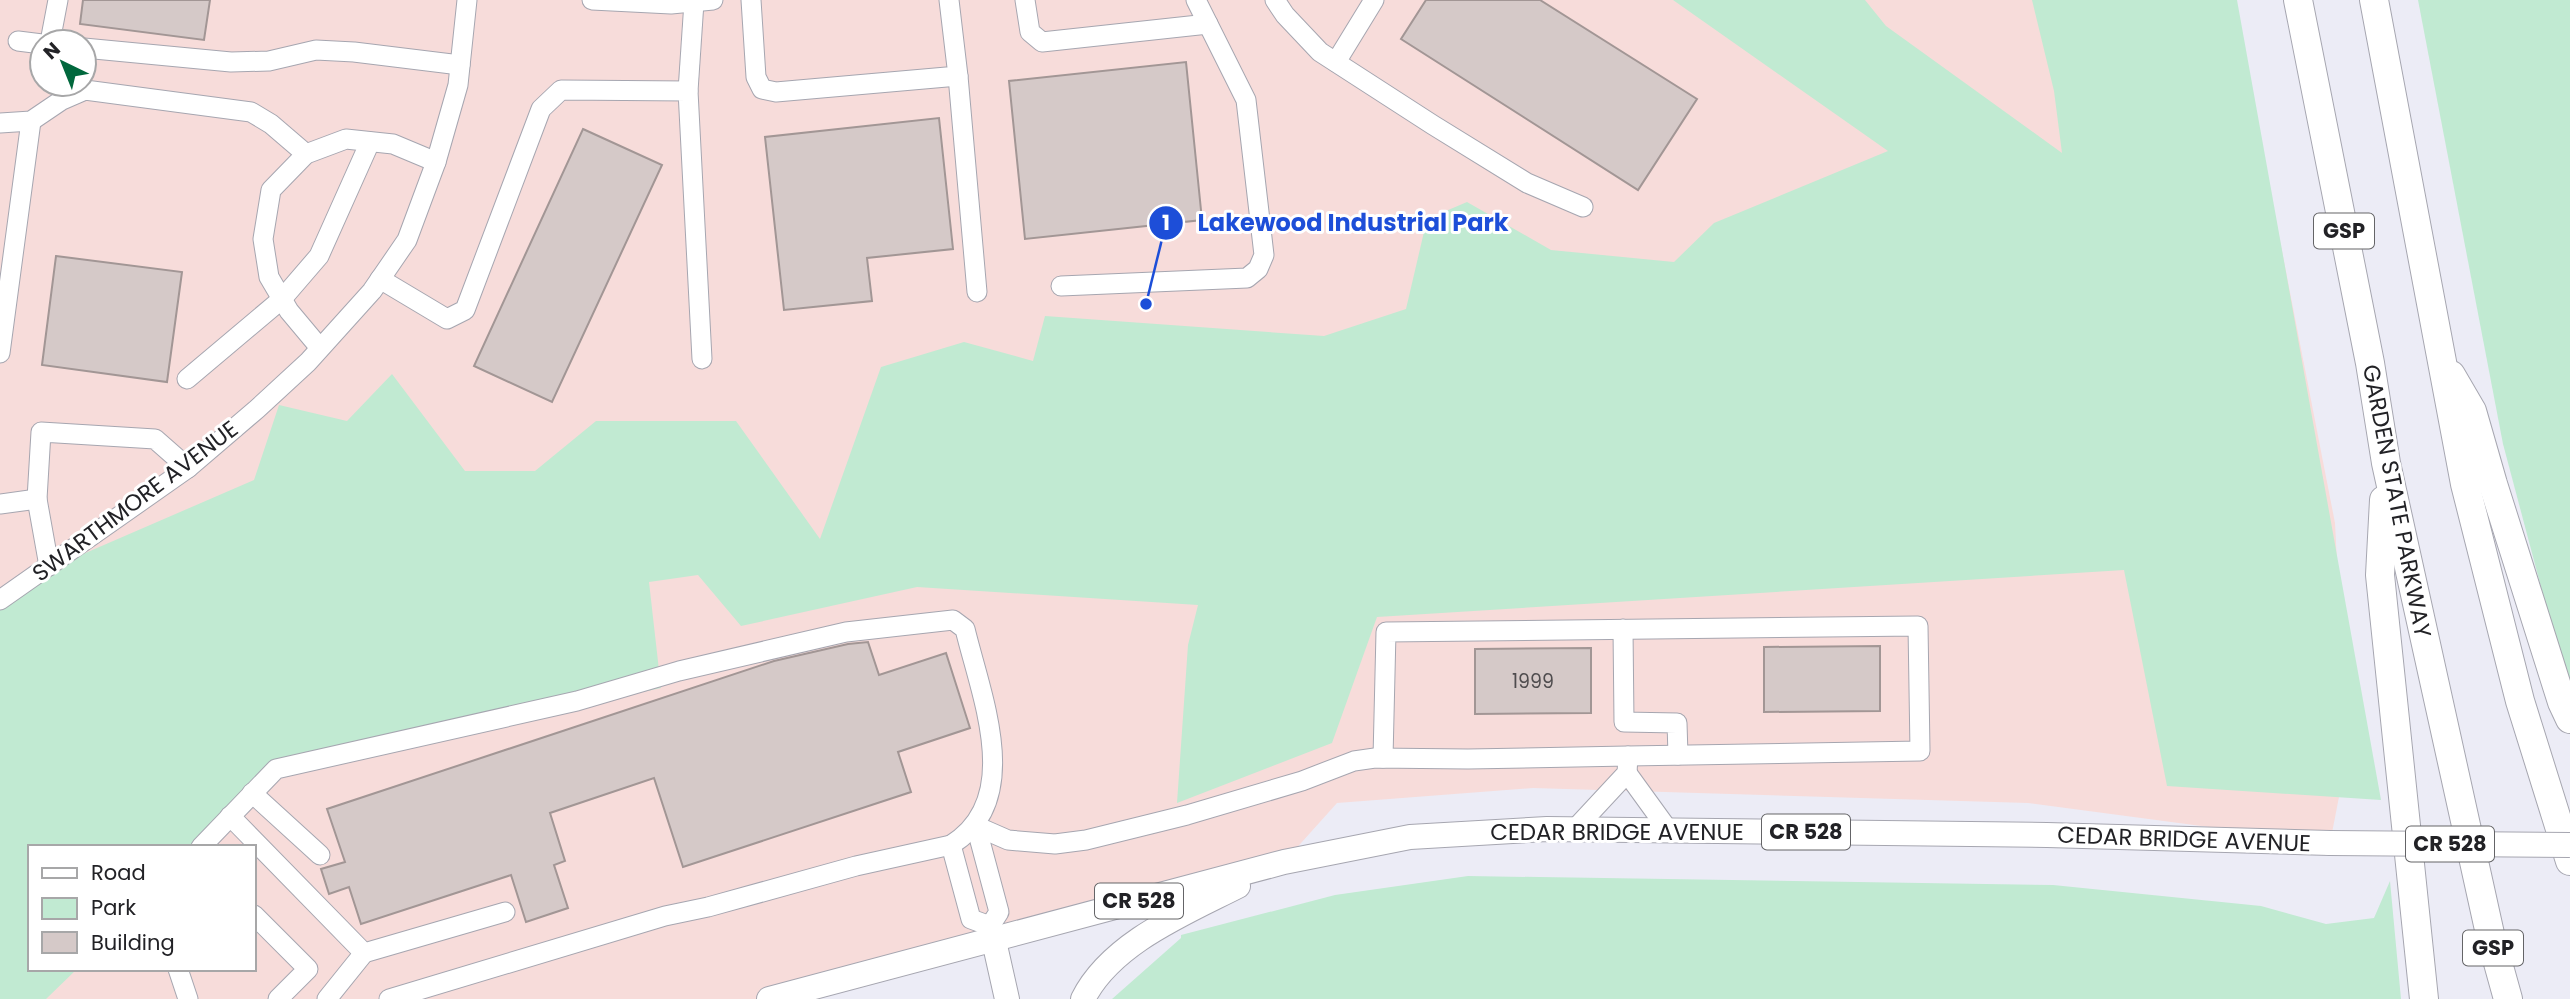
<svg xmlns="http://www.w3.org/2000/svg" width="2570" height="999" font-family="Poppins,sans-serif">
<style>
.industrial{fill:#f7dcda;fill-rule:evenodd}
.green{fill:#c1ead2}
.building{fill:#d5c9c8;stroke:#a29695;stroke-width:2}
.lines{fill:none;stroke-linecap:round;stroke-linejoin:round}
.minor-casing{stroke:#a6a6b0;stroke-width:21}
.major-casing{stroke:#a6a6b0;stroke-width:26}
.highway-casing{stroke:#a6a6b0;stroke-width:30}
.minor{stroke:#fff;stroke-width:19}
.major{stroke:#fff;stroke-width:24}
.highway{stroke:#fff;stroke-width:28}
.major-bridge-casing{stroke:#a6a6b0;stroke-width:26;stroke-linecap:butt}
.major-bridge{stroke:#fff;stroke-width:24}
.labels{text-anchor:middle;stroke-width:6;stroke-linejoin:round;paint-order:stroke}
.number-label{font-size:19px;fill:#4f4c4e}
.shield{fill:#fff;stroke:#646467;stroke-width:2}
.shield-label{font-size:21px;font-weight:bold;fill:#222226}
.street-label{font-size:23px;fill:#222226;stroke:#fff}
.leader{fill:none;stroke:#1d4ed8;stroke-width:2.5}
.callout-dot{fill:#1d4ed8;stroke:#fff;stroke-width:2.5}
.mark-label{font-size:21px;text-anchor:middle;font-weight:bold;fill:#fff}
.callout-label{font-size:24px;text-anchor:middle;font-weight:bold;fill:#1d4ed8;stroke:#fff;stroke-width:6;stroke-linejoin:round;paint-order:stroke}
</style>
<rect width="100%" height="100%" fill="#ececf6"/>
<path class="industrial" d="M 0,0 L 2233,0 L 2335,523 L 2347,756 L 2330,843 L 2028,803 L 1533,788 L 1337,803 L 1284,862 L 781,999 L 0,999 ZM 42,42 L 84,42 L 84,84 L 42,84 ZM 30,847 L 254,847 L 254,969 L 30,969 Z"/>
<g class="green">
<path d="M 1673,0 L 1865,0 L 1886,26 L 2062,153 L 2054,91 L 2032,0 L 2237,0 L 2381,800 L 2167,786 L 2124,570 L 1377,617 L 1332,743 L 1177,803 L 1188,645 L 1198,605 L 917,587 L 741,626 L 698,575 L 649,582 L 661,688 L 280,770 L 202,847 L 30,847 L 30,969 L 77,969 L 46,999 L 0,999 L 0,590 L 254,480 L 279,405 L 347,421 L 392,374 L 465,471 L 535,471 L 596,421 L 736,421 L 820,539 L 881,367 L 964,342 L 1033,361 L 1045,316 L 1324,336 L 1406,309 L 1427,219 L 1467,202 L 1551,250 L 1674,262 L 1714,223 L 1888,151 Z"/>
<path d="M 2418,0 L 2570,0 L 2570,696 L 2503,444 Z"/>
<path d="M 1468,876 L 2053,885 L 2261,906 L 2326,924 L 2374,918 L 2390,881 L 2401,999 L 1112,999 L 1181,938 L 1181,935 L 1335,895 Z"/>
</g>
<g class="building">
<path d="M 83,0 L 210,0 L 204,40 L 80,24 Z"/>
<path d="M 1426,0 L 1540,0 L 1697,99 L 1638,190 L 1401,39 Z"/>
<path d="M 1186,62 L 1202,220 L 1025,239 L 1009,81 Z"/>
<path d="M 939,118 L 953,249 L 867,258 L 872,301 L 784,310 L 765,137 Z"/>
<path d="M 583,129 L 662,165 L 552,402 L 474,366 Z"/>
<path d="M 56,256 L 182,272 L 167,382 L 42,365 Z"/>
<path d="M 868,642 L 879,675 L 946,653 L 970,728 L 898,752 L 911,792 L 683,867 L 654,778 L 550,813 L 565,861 L 554,865 L 568,908 L 526,922 L 511,875 L 361,924 L 349,887 L 329,894 L 321,869 L 345,862 L 327,809 L 774,661 L 848,644 Z"/>
<path d="M 1880,646 L 1880,711 L 1764,712 L 1764,647 Z"/>
<path d="M 1591,648 L 1591,713 L 1475,714 L 1475,649 Z"/>
</g>
<g class="lines">
<g class="minor-casing">
<g id="minor">
<path d="M 592,0 L 671,4 L 713,0"/>
<path d="M 751,0 L 756,77 L 762,89 L 776,92 L 958,76 L 949,0"/>
<path d="M 1025,0 L 1030,32 L 1042,42 L 1208,24"/>
<path d="M 1275,0 L 1285,15 L 1320,52 L 1433,125 L 1527,183 L 1583,207"/>
<path d="M 18,41 L 42,44"/>
<path d="M 50,42 L 58,0"/>
<path d="M 84,48 L 231,62 L 269,61 L 316,50 L 354,52 L 460,65"/>
<path d="M 1336,62 L 1374,0"/>
<path d="M 958,76 L 977,292"/>
<path d="M 688,91 L 694,2"/>
<path d="M 0,123 L 31,121 L 62,100 L 85,90 L 251,112 L 271,124 L 306,154"/>
<path d="M 380,279 L 447,319 L 465,310 L 541,109 L 561,90 L 688,91 L 702,359"/>
<path d="M 1061,286 L 1247,278 L 1258,269 L 1264,255 L 1246,100 L 1196,0"/>
<path d="M 320,348 L 289,311 L 269,277 L 263,239 L 271,190 L 306,154 L 346,139 L 393,144 L 436,162"/>
<path d="M 0,353 L 31,121"/>
<path d="M 187,379 L 282,299 L 319,256 L 370,142"/>
<path d="M 0,504 L 37,499"/>
<path d="M 49,566 L 37,499 L 41,432 L 155,439 L 188,468"/>
<path d="M 0,600 L 188,468 L 257,409 L 308,362 L 372,291 L 407,240 L 436,162 L 458,85 L 467,0"/>
<path d="M 1623,629 L 1624,722 L 1677,723 L 1678,755"/>
<path d="M 1383,758 L 1386,632 L 1918,626 L 1920,751 L 1628,756"/>
<path d="M 1627,773 L 1669,831"/>
<path d="M 252,793 L 320,855"/>
<path d="M 230,816 L 364,953 L 505,912"/>
<path d="M 976,826 L 1008,840 L 1055,844 L 1086,840 L 1187,815 L 1302,781 L 1354,761 L 1375,758 L 1468,759 L 1628,756 L 1627,773 L 1574,830"/>
<path d="M 976,826 L 999,912 L 990,926"/>
<path d="M 951,845 L 971,919 L 990,926"/>
<path d="M 201,847 L 276,769 L 577,701 L 679,671 L 846,632 L 953,620 L 965,629 C 981,696 1025,800 951,845 L 856,866 L 708,907 L 665,916 L 389,999"/>
<path d="M 254,915 L 308,969 L 278,999"/>
<path d="M 178,969 L 188,999"/>
<path d="M 327,999 L 364,953"/>
</g>
</g>
<g class="major-casing">
<g id="major">
<path d="M 994,941 L 1007,999"/>
<path d="M 769,999 L 1284,862 L 1410,837 L 1547,829 L 2047,835 L 2330,843"/>
<path d="M 1083,999 C 1111,943 1185,913 1238,886"/>
</g>
</g>
<g class="highway-casing">
<g id="highway">
<path d="M 2298,0 L 2370,363 L 2386,463 L 2490,934 L 2508,999"/>
<path d="M 2374,0 L 2465,484 L 2520,701 L 2570,861"/>
<path d="M 2451,375 L 2472,411 L 2493,484 L 2562,702 L 2570,719"/>
<path d="M 2384,500 L 2380,575 L 2424,999"/>
</g>
</g>
<use href="#minor" class="minor"/>
<use href="#major" class="major"/>
<use href="#highway" class="highway"/>
<g class="major-bridge-casing">
<path id="major-bridge" d="M 2330,843 L 2570,845"/>
</g>
<use href="#major-bridge" class="major-bridge"/>
</g>
<g class="labels">
<g class="number-label">
<text x="1533" y="688">1999</text>
</g>
<g class="shield">
<rect x="2314" y="213.5" width="60" height="35" rx="5"/>
<rect x="1762" y="814.5" width="88" height="35" rx="5"/>
<rect x="2406" y="826.5" width="88" height="35" rx="5"/>
<rect x="1095" y="883.5" width="88" height="35" rx="5"/>
<rect x="2463" y="930.5" width="60" height="35" rx="5"/>
</g>
<g class="shield-label">
<text x="2344" y="238">GSP</text>
<text x="1806" y="839">CR 528</text>
<text x="2450" y="851">CR 528</text>
<text x="1139" y="908">CR 528</text>
<text x="2493" y="955">GSP</text>
</g>
<g class="street-label">
<text transform="translate(135 501) rotate(-37)" y="8">SWARTHMORE AVENUE</text>
<text transform="translate(2397 501) rotate(79)" y="8">GARDEN STATE PARKWAY</text>
<text x="1617" y="840">CEDAR BRIDGE AVENUE</text>
<text transform="translate(2184 839) rotate(2)" y="8">CEDAR BRIDGE AVENUE</text>
</g>
</g>
<path class="leader" d="M1146 304L1166 223"/>
<g class="callout-dot">
<circle cx="1146" cy="304" r="7"/>
<circle cx="1166" cy="223" r="18"/>
</g>
<g class="mark-label">
<text x="1166" y="230">1</text>
</g>
<g class="callout-label">
<text x="1353" y="231">Lakewood Industrial Park</text>
</g>
<rect x="28" y="845" width="228" height="126" fill="#ffffff" stroke="#a7a7a8" stroke-width="2"/>
<rect x="42" y="868" width="35" height="10" fill="#ffffff" stroke="#a7a7a8" stroke-width="2"/>
<text x="91" y="880" font-size="21" fill="#222226">Road</text>
<rect x="42" y="898" width="35" height="21" fill="#c1ead2" stroke="#a7a7a8" stroke-width="2"/>
<text x="91" y="915" font-size="21" fill="#222226">Park</text>
<rect x="42" y="932" width="35" height="21" fill="#d5c9c8" stroke="#a7a7a8" stroke-width="2"/>
<text x="91" y="950" font-size="21" fill="#222226">Building</text>
<g transform="translate(63 63) rotate(317)"><circle r="33" fill="#ffffff" stroke="#a7a7a8" stroke-width="2"/>
<path d="M0-5L12 26L0 18L-12 26Z" fill="#01683d"/>
<text y="-10" font-size="19" font-weight="bold" text-anchor="middle" fill="#222226">N</text>
</g>
</svg>
